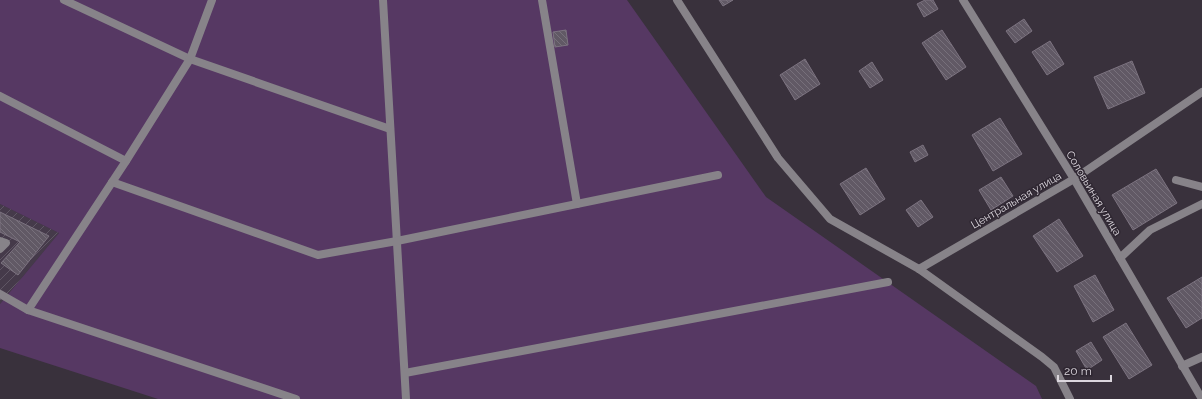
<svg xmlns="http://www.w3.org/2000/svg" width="1202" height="399" font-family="Raleway,sans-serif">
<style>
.industrial{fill:url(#industrial-furrows)}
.green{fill:#563863}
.building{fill:url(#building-back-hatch);stroke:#7c7380}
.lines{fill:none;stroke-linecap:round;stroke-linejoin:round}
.lane{stroke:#878389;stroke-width:8}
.street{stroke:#878389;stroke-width:8}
.labels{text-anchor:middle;stroke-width:3;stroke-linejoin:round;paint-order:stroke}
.street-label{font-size:11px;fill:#dbd6dd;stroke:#2f2732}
</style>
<defs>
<pattern id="industrial-furrows" width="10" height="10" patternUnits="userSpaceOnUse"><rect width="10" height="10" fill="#453a4a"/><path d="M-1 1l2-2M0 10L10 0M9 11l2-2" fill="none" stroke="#5f5664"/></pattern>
<pattern id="building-back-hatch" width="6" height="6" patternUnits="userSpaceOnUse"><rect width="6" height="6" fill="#615965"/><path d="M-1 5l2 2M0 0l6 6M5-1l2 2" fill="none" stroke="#77707b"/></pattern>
</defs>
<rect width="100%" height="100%" fill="#39313c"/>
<path class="industrial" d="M 0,204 L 59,233 L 0,304 Z"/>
<path class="green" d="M 0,0 L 627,0 L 766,197 L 1036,386 L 1042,399 L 158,399 L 0,348 L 0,304 L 59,233 L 0,204 Z"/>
<g class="building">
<path d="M 719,0 L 733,0 L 723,6 Z"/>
<path d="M 925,0 L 933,0 L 938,9 L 924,17 L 917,4 Z"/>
<path d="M 1024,19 L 1032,31 L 1015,43 L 1006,31 Z"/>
<path d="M 566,30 L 568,45 L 555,47 L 553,32 Z"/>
<path d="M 942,30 L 966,67 L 946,80 L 922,43 Z"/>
<path d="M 1050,41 L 1064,64 L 1047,75 L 1032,52 Z"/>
<path d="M 805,59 L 820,84 L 795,100 L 780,75 Z"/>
<path d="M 1132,61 L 1145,93 L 1108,109 L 1094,77 Z"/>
<path d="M 872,62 L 883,80 L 870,88 L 859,71 Z"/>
<path d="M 1000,118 L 1022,154 L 993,171 L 972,135 Z"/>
<path d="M 923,145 L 928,155 L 915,162 L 910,152 Z"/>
<path d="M 866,168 L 885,199 L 860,215 L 840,184 Z"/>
<path d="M 1156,169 L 1177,203 L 1133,230 L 1112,195 Z"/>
<path d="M 1001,177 L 1013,196 L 991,210 L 979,190 Z"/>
<path d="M 921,200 L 933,217 L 918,227 L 906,210 Z"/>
<path d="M 0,212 L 49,236 L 18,275 L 1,263 L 20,242 L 0,232 Z"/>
<path d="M 1059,219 L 1083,256 L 1057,272 L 1033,236 Z"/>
<path d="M 1095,275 L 1114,310 L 1093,322 L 1074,286 Z"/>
<path d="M 1202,277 L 1202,318 L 1186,328 L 1167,298 Z"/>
<path d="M 1126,323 L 1152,365 L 1129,379 L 1103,337 Z"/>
<path d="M 1091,342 L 1102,360 L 1087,370 L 1076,351 Z"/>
</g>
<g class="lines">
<g class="lane">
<path d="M 64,0 L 190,59 L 390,129"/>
<path d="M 383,0 L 406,399"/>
<path d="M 542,0 L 577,204"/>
<path d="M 0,96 L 126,161"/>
<path d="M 1176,180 L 1202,187"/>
<path d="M 112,182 L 318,255 L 397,241 L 718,175"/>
<path d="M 0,241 L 6,243 L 0,249"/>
<path d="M 1120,258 L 1150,230 L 1202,204"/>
<path d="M 0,294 L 28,310 L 296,399"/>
<path d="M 28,310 L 126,161 L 190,59 L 212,0"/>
<path d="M 1182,366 L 1202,357"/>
<path d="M 405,373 L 888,282"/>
</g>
<g class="street">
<path d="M 677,0 L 778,158 L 830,219 L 919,269 L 1042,357 L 1054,367 L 1070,399"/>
<path d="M 963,0 L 1074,179 L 1202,399"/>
<path d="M 919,269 L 1074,179 L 1202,92"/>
</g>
</g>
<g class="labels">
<g class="street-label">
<text transform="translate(1094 193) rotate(59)" y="4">Соловьиная улица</text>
<text transform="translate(1016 200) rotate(-30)" y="4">Центральная улица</text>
</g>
</g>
<path d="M1058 375v6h53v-6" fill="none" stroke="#dbd6dd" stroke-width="2"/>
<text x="1064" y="375" font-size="12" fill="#dbd6dd" stroke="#2f2732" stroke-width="3" paint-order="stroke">20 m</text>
</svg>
